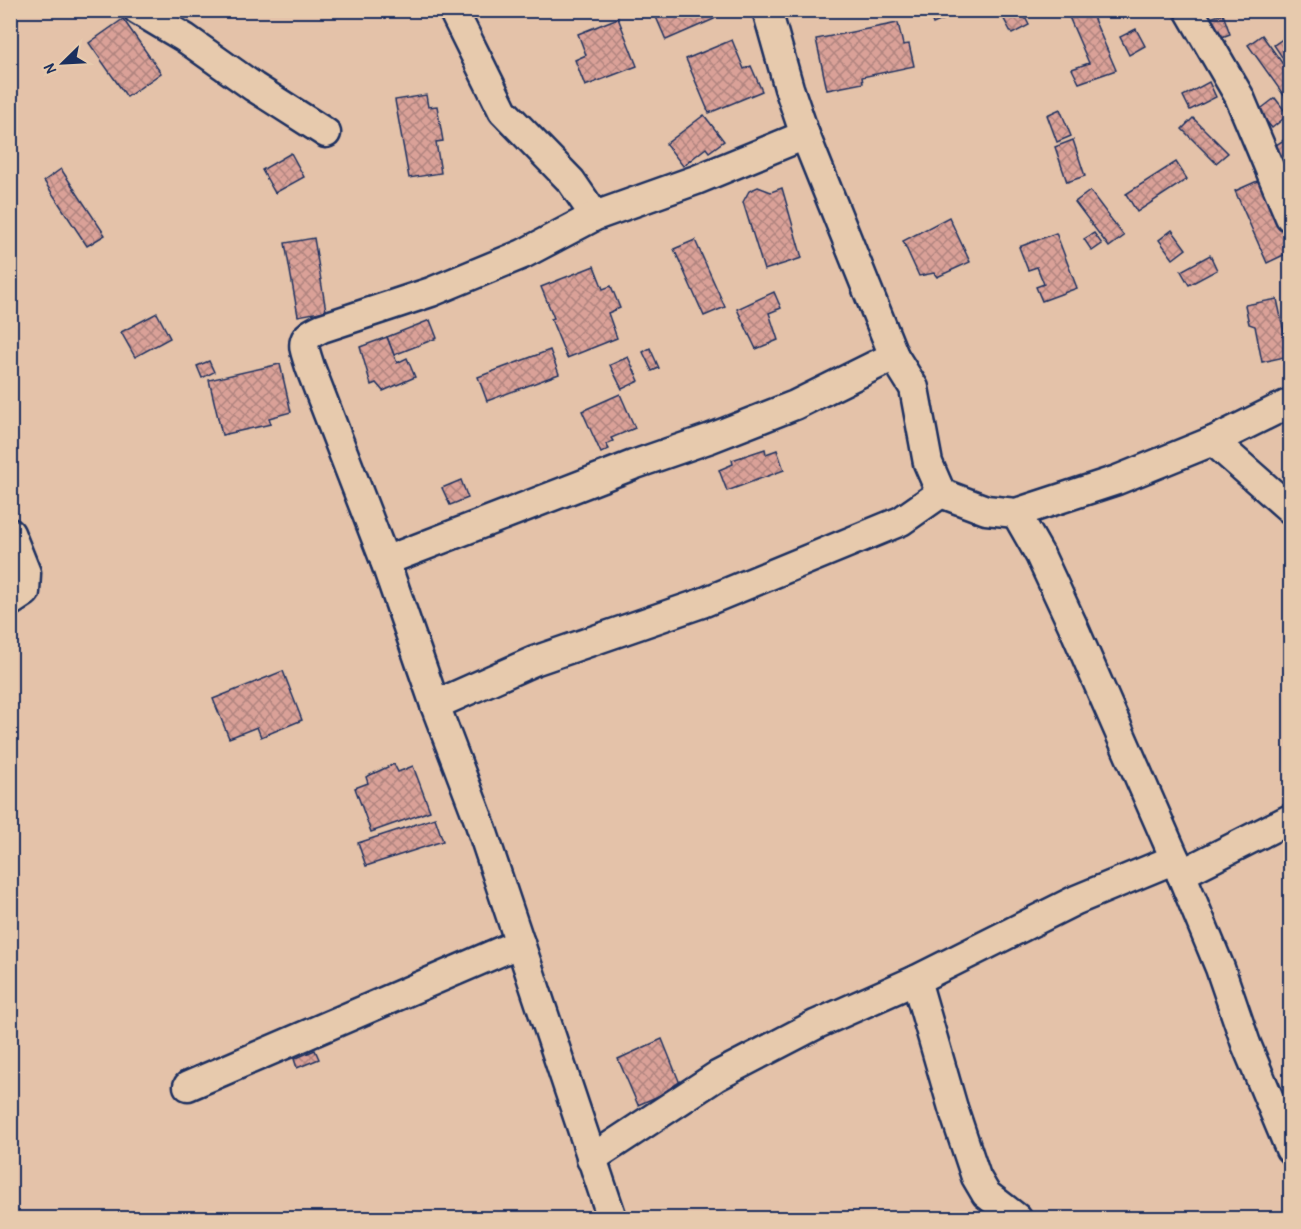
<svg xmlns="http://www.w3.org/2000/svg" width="1301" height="1229" font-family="'Patrick Hand',sans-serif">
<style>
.building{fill:url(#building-cross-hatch);stroke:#1b2f5e;stroke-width:1.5}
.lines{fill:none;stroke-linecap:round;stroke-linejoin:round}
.minor-casing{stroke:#1b2f5e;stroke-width:33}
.minor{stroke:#e7caad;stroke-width:28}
</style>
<defs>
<pattern id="building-cross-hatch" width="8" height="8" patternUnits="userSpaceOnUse" patternTransform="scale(1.5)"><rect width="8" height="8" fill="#daa198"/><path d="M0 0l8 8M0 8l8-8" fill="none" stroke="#b0847f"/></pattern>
</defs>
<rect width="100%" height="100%" fill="#e4c2a9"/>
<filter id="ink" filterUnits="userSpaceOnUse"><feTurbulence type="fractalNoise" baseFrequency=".0167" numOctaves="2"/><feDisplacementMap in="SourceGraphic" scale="12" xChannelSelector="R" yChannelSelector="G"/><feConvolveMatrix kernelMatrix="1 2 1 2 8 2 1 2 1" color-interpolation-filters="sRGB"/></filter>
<g filter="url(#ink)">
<g class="building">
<path d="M 653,10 L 711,10 L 714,19 L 666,40 Z"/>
<path d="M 928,10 L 966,10 L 933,24 Z"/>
<path d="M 999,10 L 1021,10 L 1029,25 L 1012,34 Z"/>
<path d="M 1066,10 L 1090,10 L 1116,70 L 1079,83 L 1072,69 L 1089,63 Z"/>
<path d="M 1223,14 L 1230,34 L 1214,40 L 1207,19 Z"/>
<path d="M 618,18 L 637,66 L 585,86 L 575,60 L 586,55 L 578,34 Z"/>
<path d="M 123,19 L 161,73 L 127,97 L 89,43 Z"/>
<path d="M 898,23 L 903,45 L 909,44 L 914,66 L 862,77 L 863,83 L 827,90 L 816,39 Z"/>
<path d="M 1136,29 L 1145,46 L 1129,55 L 1120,37 Z"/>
<path d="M 1262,35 L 1290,74 L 1290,104 L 1248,45 Z"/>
<path d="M 1287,36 L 1290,40 L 1290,55 L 1284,60 L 1274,45 Z"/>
<path d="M 732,40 L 744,69 L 751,66 L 762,91 L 709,113 L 686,59 Z"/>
<path d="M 1209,82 L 1216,97 L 1190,110 L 1183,96 Z"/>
<path d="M 426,95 L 428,107 L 437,106 L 443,141 L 436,142 L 441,173 L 409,178 L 395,100 Z"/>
<path d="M 1275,98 L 1288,115 L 1272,128 L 1258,111 Z"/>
<path d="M 1060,109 L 1071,136 L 1057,142 L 1047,115 Z"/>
<path d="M 704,115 L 724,141 L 709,152 L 706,148 L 683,166 L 666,144 Z"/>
<path d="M 1193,118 L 1228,153 L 1216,163 L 1182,129 Z"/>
<path d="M 1290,136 L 1290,158 L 1278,166 L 1268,150 Z"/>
<path d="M 1073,140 L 1085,176 L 1067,182 L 1055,147 Z"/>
<path d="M 291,153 L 304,177 L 275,193 L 262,170 Z"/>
<path d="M 1176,162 L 1187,179 L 1137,212 L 1126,194 Z"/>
<path d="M 61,169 L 105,235 L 87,246 L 44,181 Z"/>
<path d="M 1264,178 L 1290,239 L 1290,252 L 1267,263 L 1235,191 Z"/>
<path d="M 758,187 L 771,192 L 782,188 L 802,258 L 764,270 L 743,202 L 749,191 Z"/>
<path d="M 1090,191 L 1124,236 L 1109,247 L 1075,202 Z"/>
<path d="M 949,217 L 970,262 L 937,277 L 934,273 L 919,276 L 903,241 Z"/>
<path d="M 1172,230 L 1186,249 L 1173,259 L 1159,240 Z"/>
<path d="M 1056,233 L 1077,288 L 1042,301 L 1036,287 L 1044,284 L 1037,267 L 1028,270 L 1019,247 Z"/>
<path d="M 1094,233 L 1102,244 L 1092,251 L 1084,239 Z"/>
<path d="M 314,238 L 326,311 L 298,316 L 285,243 Z"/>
<path d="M 695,240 L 725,307 L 704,316 L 674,249 Z"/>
<path d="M 1210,255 L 1217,270 L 1189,285 L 1181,271 Z"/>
<path d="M 594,266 L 603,289 L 611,286 L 620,308 L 608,313 L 617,338 L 567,358 L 551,319 L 554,318 L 541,287 Z"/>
<path d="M 774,292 L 781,308 L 769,313 L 778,340 L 756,349 L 737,309 Z"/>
<path d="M 1277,299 L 1289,356 L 1262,362 L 1255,326 L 1249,324 L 1245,305 Z"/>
<path d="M 157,313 L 170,338 L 135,357 L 121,332 Z"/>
<path d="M 430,320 L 437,338 L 394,355 L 387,337 Z"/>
<path d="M 387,337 L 397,363 L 407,358 L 415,377 L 383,391 L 376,383 L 371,385 L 360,347 Z"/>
<path d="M 650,348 L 659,368 L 652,371 L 643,352 Z"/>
<path d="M 550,350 L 559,374 L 487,401 L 478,377 Z"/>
<path d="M 628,357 L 639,381 L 622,389 L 610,365 Z"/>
<path d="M 209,361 L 214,372 L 202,378 L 197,366 Z"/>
<path d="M 280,364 L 291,412 L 269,418 L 271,424 L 222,435 L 209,380 Z"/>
<path d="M 620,394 L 635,428 L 611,438 L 613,441 L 606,444 L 609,449 L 601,453 L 582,411 Z"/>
<path d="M 765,449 L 766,454 L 777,450 L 784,470 L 727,491 L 719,470 L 733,464 L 732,460 Z"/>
<path d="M 461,480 L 468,498 L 450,505 L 442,488 Z"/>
<path d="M 283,671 L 302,720 L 261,737 L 257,727 L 229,738 L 213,699 Z"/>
<path d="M 394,764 L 398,772 L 413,766 L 430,811 L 371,832 L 355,788 L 368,783 L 366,777 Z"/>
<path d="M 435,818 L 443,841 L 366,866 L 358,843 Z"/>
<path d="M 662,1039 L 681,1086 L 638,1105 L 618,1059 Z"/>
<path d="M 315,1050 L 319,1059 L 297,1068 L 294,1059 Z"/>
</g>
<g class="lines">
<g class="minor-casing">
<g id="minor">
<path d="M 138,10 L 185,38 L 254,87 L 326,133"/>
<path d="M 453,10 L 503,111 L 571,181 L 595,216"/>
<path d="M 767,10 L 789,88 L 805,135 L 894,356 L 914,388 L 928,463 L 941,493 L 986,510 L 1016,513 L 1117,480 L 1213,441 L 1290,403"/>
<path d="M 1189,10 L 1239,96 L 1290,217"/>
<path d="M 1213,441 L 1290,509"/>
<path d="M 1016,513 L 1040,555 L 1073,626 L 1175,859 L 1220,968 L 1246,1044 L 1290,1149"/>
<path d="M 10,533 L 26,573 L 25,592 L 10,602"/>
<path d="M 385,561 L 633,465 L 711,438 L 795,405 L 894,356"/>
<path d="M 435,705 L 534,661 L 702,603 L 901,521 L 941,493"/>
<path d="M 1181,874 L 1290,819"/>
<path d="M 916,980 L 953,1108 L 976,1177 L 986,1194 L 1017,1218"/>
<path d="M 188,1086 L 520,943"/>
<path d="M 591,1159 L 717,1076 L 817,1024 L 916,980 L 1076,900 L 1175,859"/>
<path d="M 612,1218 L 478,818 L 435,705 L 385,561 L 310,367 C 303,344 298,339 322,328 L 431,292 L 523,254 L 595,216 L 696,180 L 805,135"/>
</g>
</g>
<use href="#minor" class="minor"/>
</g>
</g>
<rect width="1301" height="1229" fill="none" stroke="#e7caad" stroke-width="36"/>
<rect x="18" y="18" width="1265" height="1193" fill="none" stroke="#1b2f5e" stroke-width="2" filter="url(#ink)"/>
<g transform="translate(63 63) rotate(246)" stroke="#e7caad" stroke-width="4.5" paint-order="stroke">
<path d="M0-4.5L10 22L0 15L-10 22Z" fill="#1b2f5e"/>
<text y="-9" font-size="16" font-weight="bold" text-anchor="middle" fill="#1b2f5e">N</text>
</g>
</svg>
